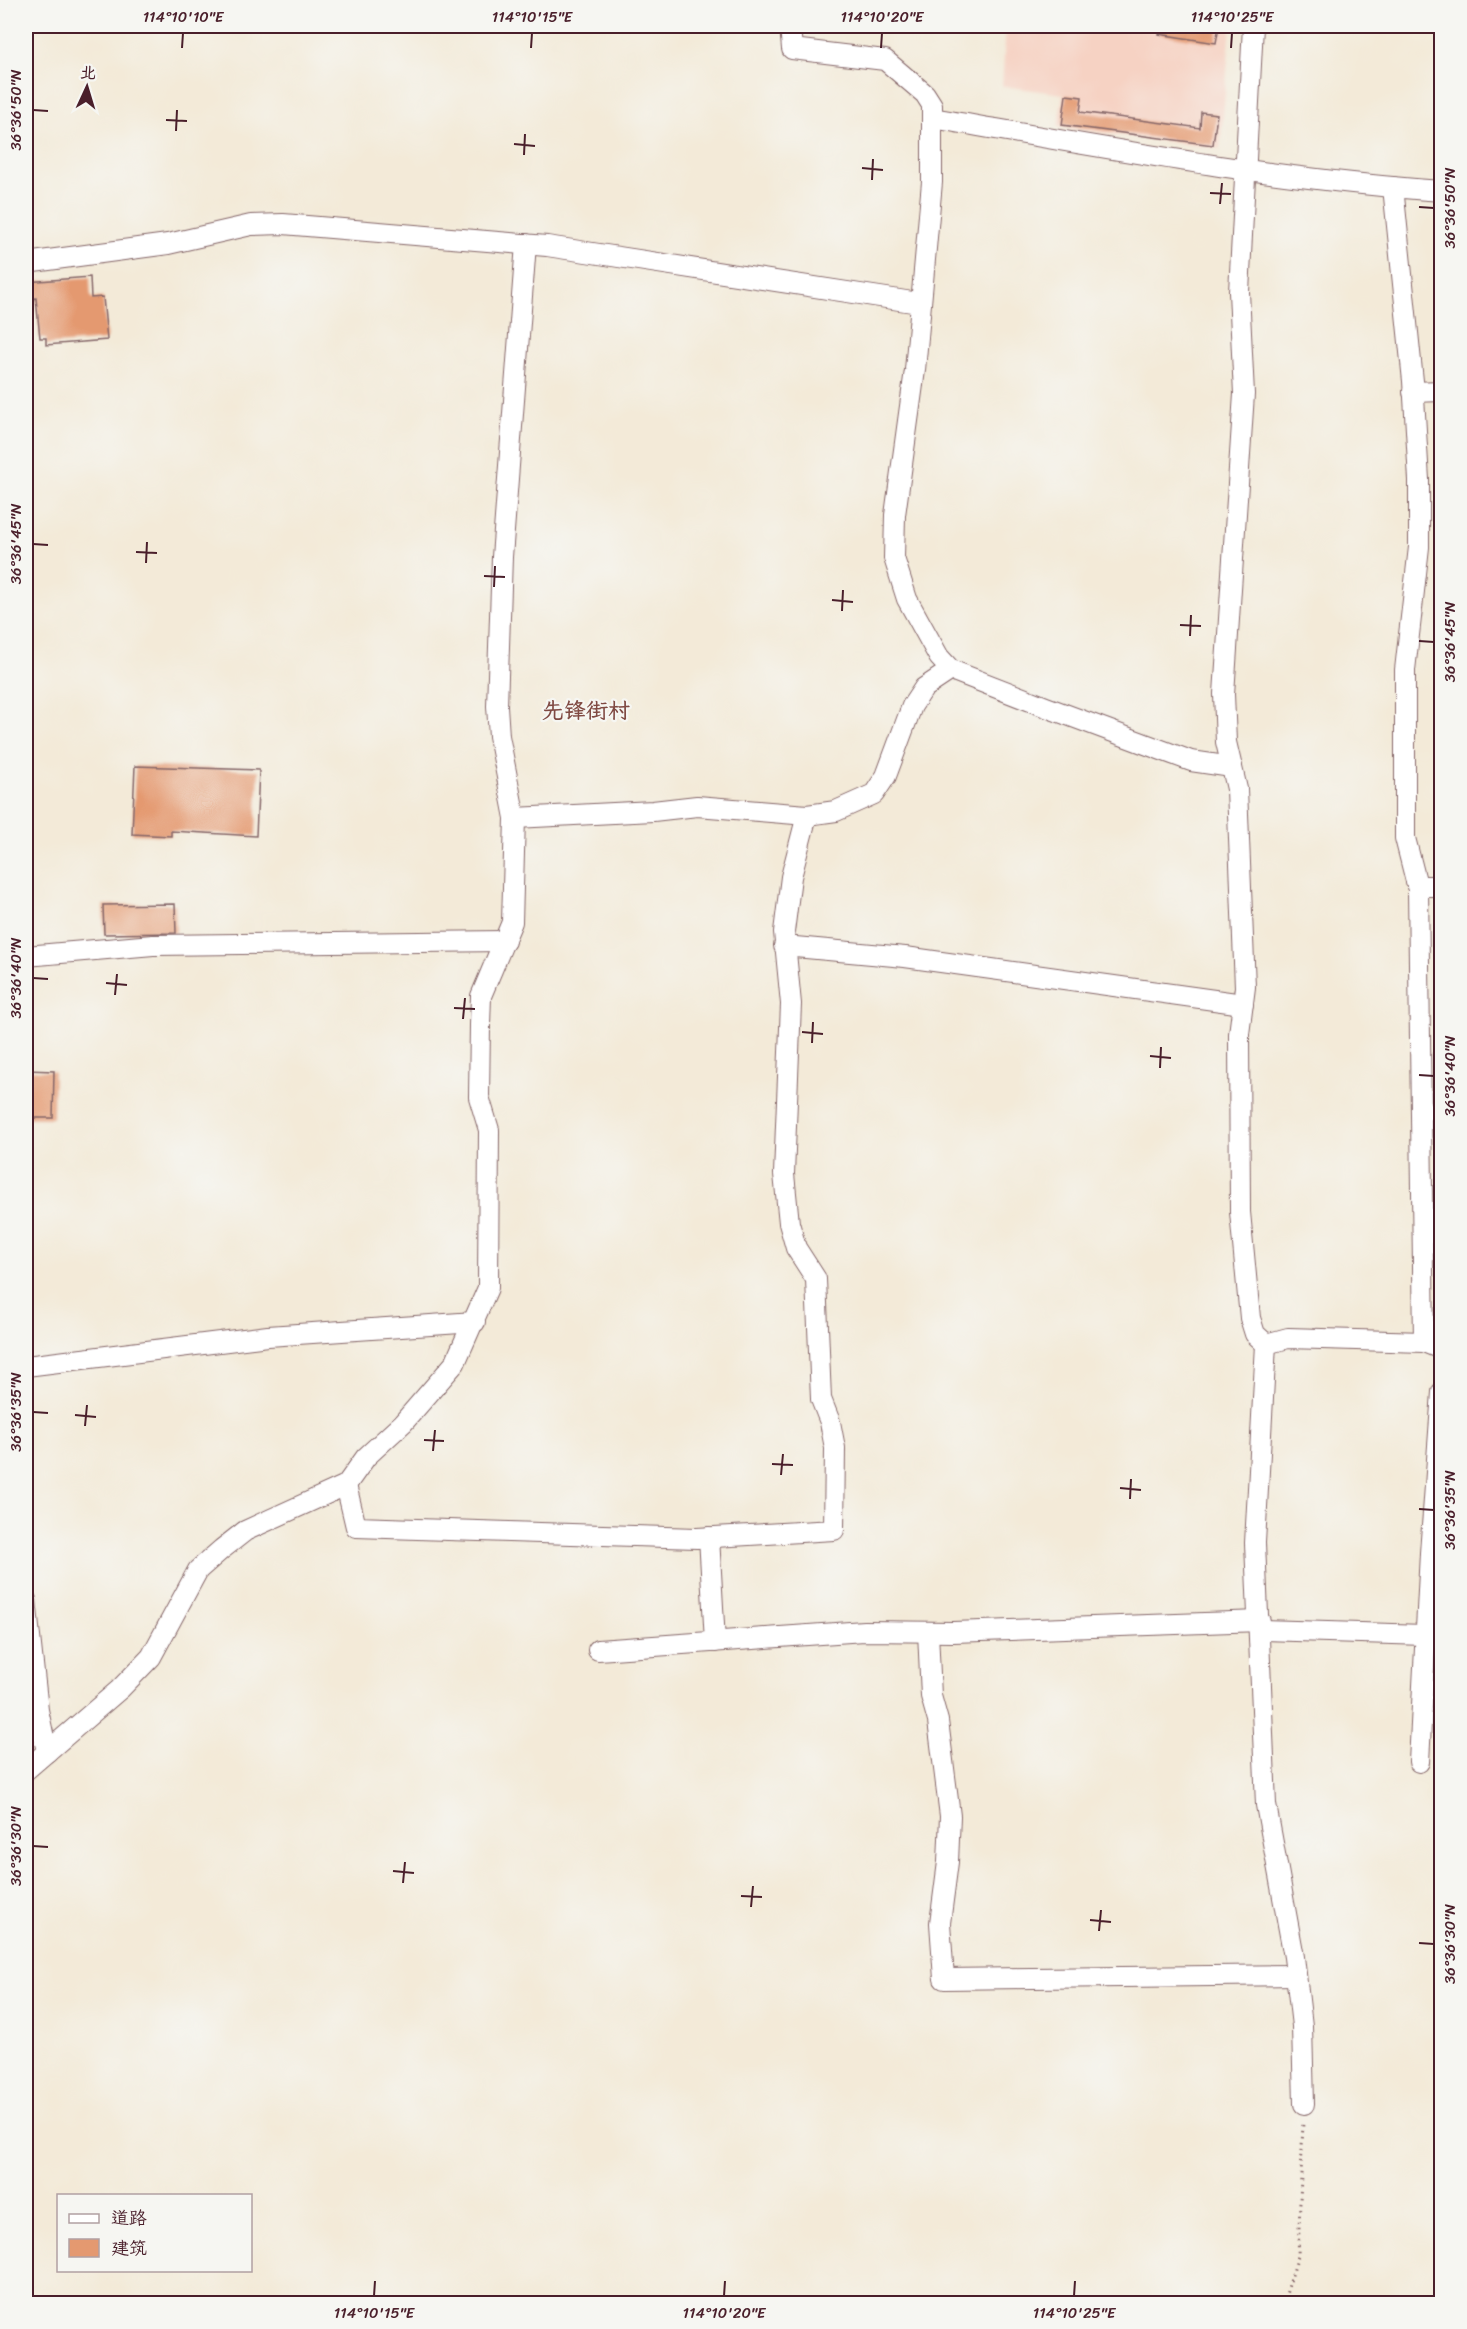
<svg xmlns="http://www.w3.org/2000/svg" width="1467" height="2329" font-family="Sriracha,'LXGW WenKai TC',sans-serif">
<style>
.built{fill:#f6d2c3}
.building{fill:#e49970}
.lines{fill:none;stroke-linecap:round;stroke-linejoin:round}
.minor-casing{stroke:#856668;stroke-width:22}
.path{stroke:#856668;stroke-width:3;stroke-dasharray:1.5 4.5;stroke-linecap:butt}
.minor{stroke:#fff;stroke-width:20}
.ticks{fill:none;stroke:#4a1f2b;stroke-width:2}
.labels{text-anchor:middle;stroke-width:4.5;stroke-linejoin:round;paint-order:stroke}
.quarter-label{font-size:22px;font-weight:bold;fill:#804a43;stroke:#f6f6f2}
.neatline{fill:none;stroke:#4a1f2b;stroke-width:2}
.ticks-label{font-size:15px;text-anchor:middle;fill:#4a1f2b}
</style>
<rect width="100%" height="100%" fill="#f6f6f2"/>
<filter id="ink" filterUnits="userSpaceOnUse"><feTurbulence type="fractalNoise" baseFrequency=".0167" numOctaves="2"/><feDisplacementMap in="SourceGraphic" scale="12" xChannelSelector="R" yChannelSelector="G"/><feConvolveMatrix kernelMatrix="1 2 1 2 8 2 1 2 1" color-interpolation-filters="sRGB"/></filter>
<filter id="wash" filterUnits="userSpaceOnUse"><feTurbulence type="fractalNoise" baseFrequency=".008" numOctaves="4" result="noise"/><feDisplacementMap in="SourceGraphic" scale="24" xChannelSelector="R" yChannelSelector="G"/><feGaussianBlur stdDeviation="1.35" result="paint"/><feColorMatrix in="noise" values="0 0 0 0 0 0 0 0 0 0 0 0 0 0 0 0 0 1.4 0 .05"/><feComposite in="paint" operator="in"/></filter>
<g filter="url(#wash)">
<rect width="100%" height="100%" fill="#f3ead8"/>
<path class="built" d="M 1006,26 L 1231,26 L 1220,149 L 1058,127 L 1063,94 L 1002,86 Z"/>
<g id="blocks">
<g class="building">
<path d="M 1160,26 L 1219,26 L 1216,43 L 1159,34 Z"/>
<path d="M 1066,95 L 1082,97 L 1080,112 L 1200,128 L 1201,112 L 1217,114 L 1213,145 L 1062,125 Z"/>
<path d="M 90,277 L 91,298 L 103,297 L 107,340 L 46,345 L 46,338 L 40,338 L 36,298 L 26,299 L 26,282 Z"/>
<path d="M 135,766 L 259,770 L 256,836 L 171,831 L 171,836 L 132,834 Z"/>
<path d="M 175,904 L 176,933 L 104,934 L 103,905 Z"/>
<path d="M 26,1070 L 54,1071 L 53,1118 L 26,1118 Z"/>
</g>
</g>
</g>
<g filter="url(#ink)">
<use href="#blocks" fill-opacity="0" stroke="#856668" stroke-width="1.5"/>
<g class="lines">
<g class="minor-casing">
<g id="minor">
<path d="M 790,26 L 792,49 L 885,60 L 925,94 L 932,105 L 932,182 L 915,370 L 895,515 L 894,558 L 907,599 L 939,657 L 951,670 L 1046,707 L 1191,761 L 1232,767"/>
<path d="M 1253,26 L 1239,292 L 1244,394 L 1224,694 L 1226,742 L 1237,789 L 1245,987 L 1239,1034 L 1240,1212 L 1250,1318 L 1255,1334 L 1266,1344 L 1255,1543 L 1266,1805 L 1294,1957 L 1302,2026 L 1304,2104"/>
<path d="M 932,118 C 1101,147 1270,179 1442,191"/>
<path d="M 1393,187 L 1413,381 L 1419,480 L 1419,547 L 1405,670 L 1405,838 L 1418,889 L 1424,1342"/>
<path d="M 26,263 L 168,244 L 251,225 L 283,224 L 547,246 L 919,303"/>
<path d="M 1413,392 L 1442,391"/>
<path d="M 515,818 L 653,811 L 697,806 L 807,815 L 836,811 L 874,794 L 886,776 L 912,706 L 924,688 L 951,670"/>
<path d="M 1417,886 L 1442,886"/>
<path d="M 784,946 L 905,957 L 1243,1004"/>
<path d="M 26,956 L 153,945 L 505,941"/>
<path d="M 1266,1344 L 1288,1338 L 1424,1342 L 1441,1349 L 1442,1353"/>
<path d="M 26,1366 L 268,1336 L 475,1322"/>
<path d="M 346,1485 L 356,1527 L 697,1538 L 834,1530 L 835,1448 L 830,1422 L 821,1399 L 816,1279 L 796,1248 L 789,1223 L 784,1174 L 791,1004 L 784,932 L 791,877 L 807,815"/>
<path d="M 709,1537 L 715,1642"/>
<path d="M 26,1600 L 38,1710 L 47,1752"/>
<path d="M 1260,1630 L 1425,1635"/>
<path d="M 928,1632 L 931,1696 L 938,1721 L 950,1816 L 948,1862 L 940,1923 L 944,1979 L 1296,1975"/>
<path d="M 598,1650 L 864,1631 L 953,1632 L 1260,1621"/>
<path d="M 1419,1762 L 1430,1553 L 1442,1392"/>
<path d="M 26,1770 L 120,1689 L 151,1657 L 198,1570 L 222,1549 L 245,1531 L 346,1485 L 366,1457 L 403,1423 L 455,1363 L 488,1288 L 489,1130 L 479,1097 L 480,1025 L 481,996 L 512,922 L 515,818 L 499,736 L 497,706 L 502,557 L 526,244"/>
</g>
</g>
<path class="path" d="M 1283,2304 L 1298,2256 L 1303,2121"/>
<use href="#minor" class="minor"/>
</g>
</g>
<path class="ticks" d="M 182,48 L 183,33M 531,48 L 532,33M 881,48 L 882,33M 1231,48 L 1232,33M 33,110 L 48,111M 166,120 L 187,121M 176,131 L 177,110M 514,144 L 535,146M 524,155 L 525,134M 862,168 L 883,170M 872,180 L 873,159M 1210,193 L 1231,194M 1220,204 L 1222,183M 1419,207 L 1434,208M 33,544 L 48,545M 136,552 L 157,553M 146,563 L 147,542M 484,576 L 505,577M 494,587 L 495,566M 832,600 L 853,602M 842,611 L 843,590M 1180,625 L 1201,626M 1190,636 L 1191,615M 1419,641 L 1434,642M 33,978 L 48,979M 106,983 L 127,985M 115,995 L 117,974M 454,1008 L 475,1009M 463,1019 L 465,998M 802,1032 L 823,1034M 812,1043 L 813,1022M 1150,1056 L 1171,1058M 1160,1068 L 1161,1047M 1419,1075 L 1434,1076M 33,1412 L 48,1413M 75,1415 L 96,1417M 85,1426 L 87,1405M 424,1440 L 444,1441M 433,1451 L 435,1430M 772,1464 L 793,1465M 781,1475 L 783,1454M 1120,1488 L 1141,1490M 1130,1499 L 1131,1479M 1419,1509 L 1434,1510M 33,1846 L 48,1847M 393,1871 L 414,1873M 403,1883 L 405,1862M 741,1896 L 762,1897M 751,1907 L 753,1886M 1090,1920 L 1111,1922M 1099,1931 L 1101,1910M 1419,1943 L 1434,1944M 374,2296 L 375,2281M 724,2296 L 725,2281M 1074,2296 L 1075,2281"/>
<g class="labels">
<g class="quarter-label">
<text x="586" y="718">先锋街村</text>
</g>
</g>
<rect width="1467" height="2329" fill="none" stroke="#f6f6f2" stroke-width="66"/>
<rect x="57" y="2194" width="195" height="78" fill="#f6f6f2" stroke="#b1a0a2" stroke-width="1.5"/>
<rect x="69" y="2214" width="30" height="9" fill="#ffffff" stroke="#b1a0a2" stroke-width="1.5"/>
<text x="111" y="2224" font-size="18" fill="#4a1f2b">道路</text>
<rect x="69" y="2239" width="30" height="18" fill="#e49970" stroke="#b1a0a2" stroke-width="1.5"/>
<text x="111" y="2254" font-size="18" fill="#4a1f2b">建筑</text>
<g transform="translate(87 87) rotate(4)" stroke="#f6f6f2" stroke-width="4.5" paint-order="stroke">
<path d="M0-4.5L10 22L0 15L-10 22Z" fill="#4a1f2b"/>
<text y="-9" font-size="16" font-weight="bold" text-anchor="middle" fill="#4a1f2b">北</text>
</g>
<rect x="33" y="33" width="1401" height="2263" class="neatline"/>
<g class="ticks-label">
<text x="183" y="22">114°10'10"E</text>
<text x="532" y="22">114°10'15"E</text>
<text x="882" y="22">114°10'20"E</text>
<text x="1232" y="22">114°10'25"E</text>
<text transform="translate(16 110) rotate(-90)" y="5">36°36'50"N</text>
<text transform="translate(1450 208) rotate(-90)" y="5">36°36'50"N</text>
<text transform="translate(16 544) rotate(-90)" y="5">36°36'45"N</text>
<text transform="translate(1450 642) rotate(-90)" y="5">36°36'45"N</text>
<text transform="translate(16 978) rotate(-90)" y="5">36°36'40"N</text>
<text transform="translate(1450 1076) rotate(-90)" y="5">36°36'40"N</text>
<text transform="translate(16 1412) rotate(-90)" y="5">36°36'35"N</text>
<text transform="translate(1450 1510) rotate(-90)" y="5">36°36'35"N</text>
<text transform="translate(16 1846) rotate(-90)" y="5">36°36'30"N</text>
<text transform="translate(1450 1944) rotate(-90)" y="5">36°36'30"N</text>
<text x="374" y="2318">114°10'15"E</text>
<text x="724" y="2318">114°10'20"E</text>
<text x="1074" y="2318">114°10'25"E</text>
</g>
</svg>
